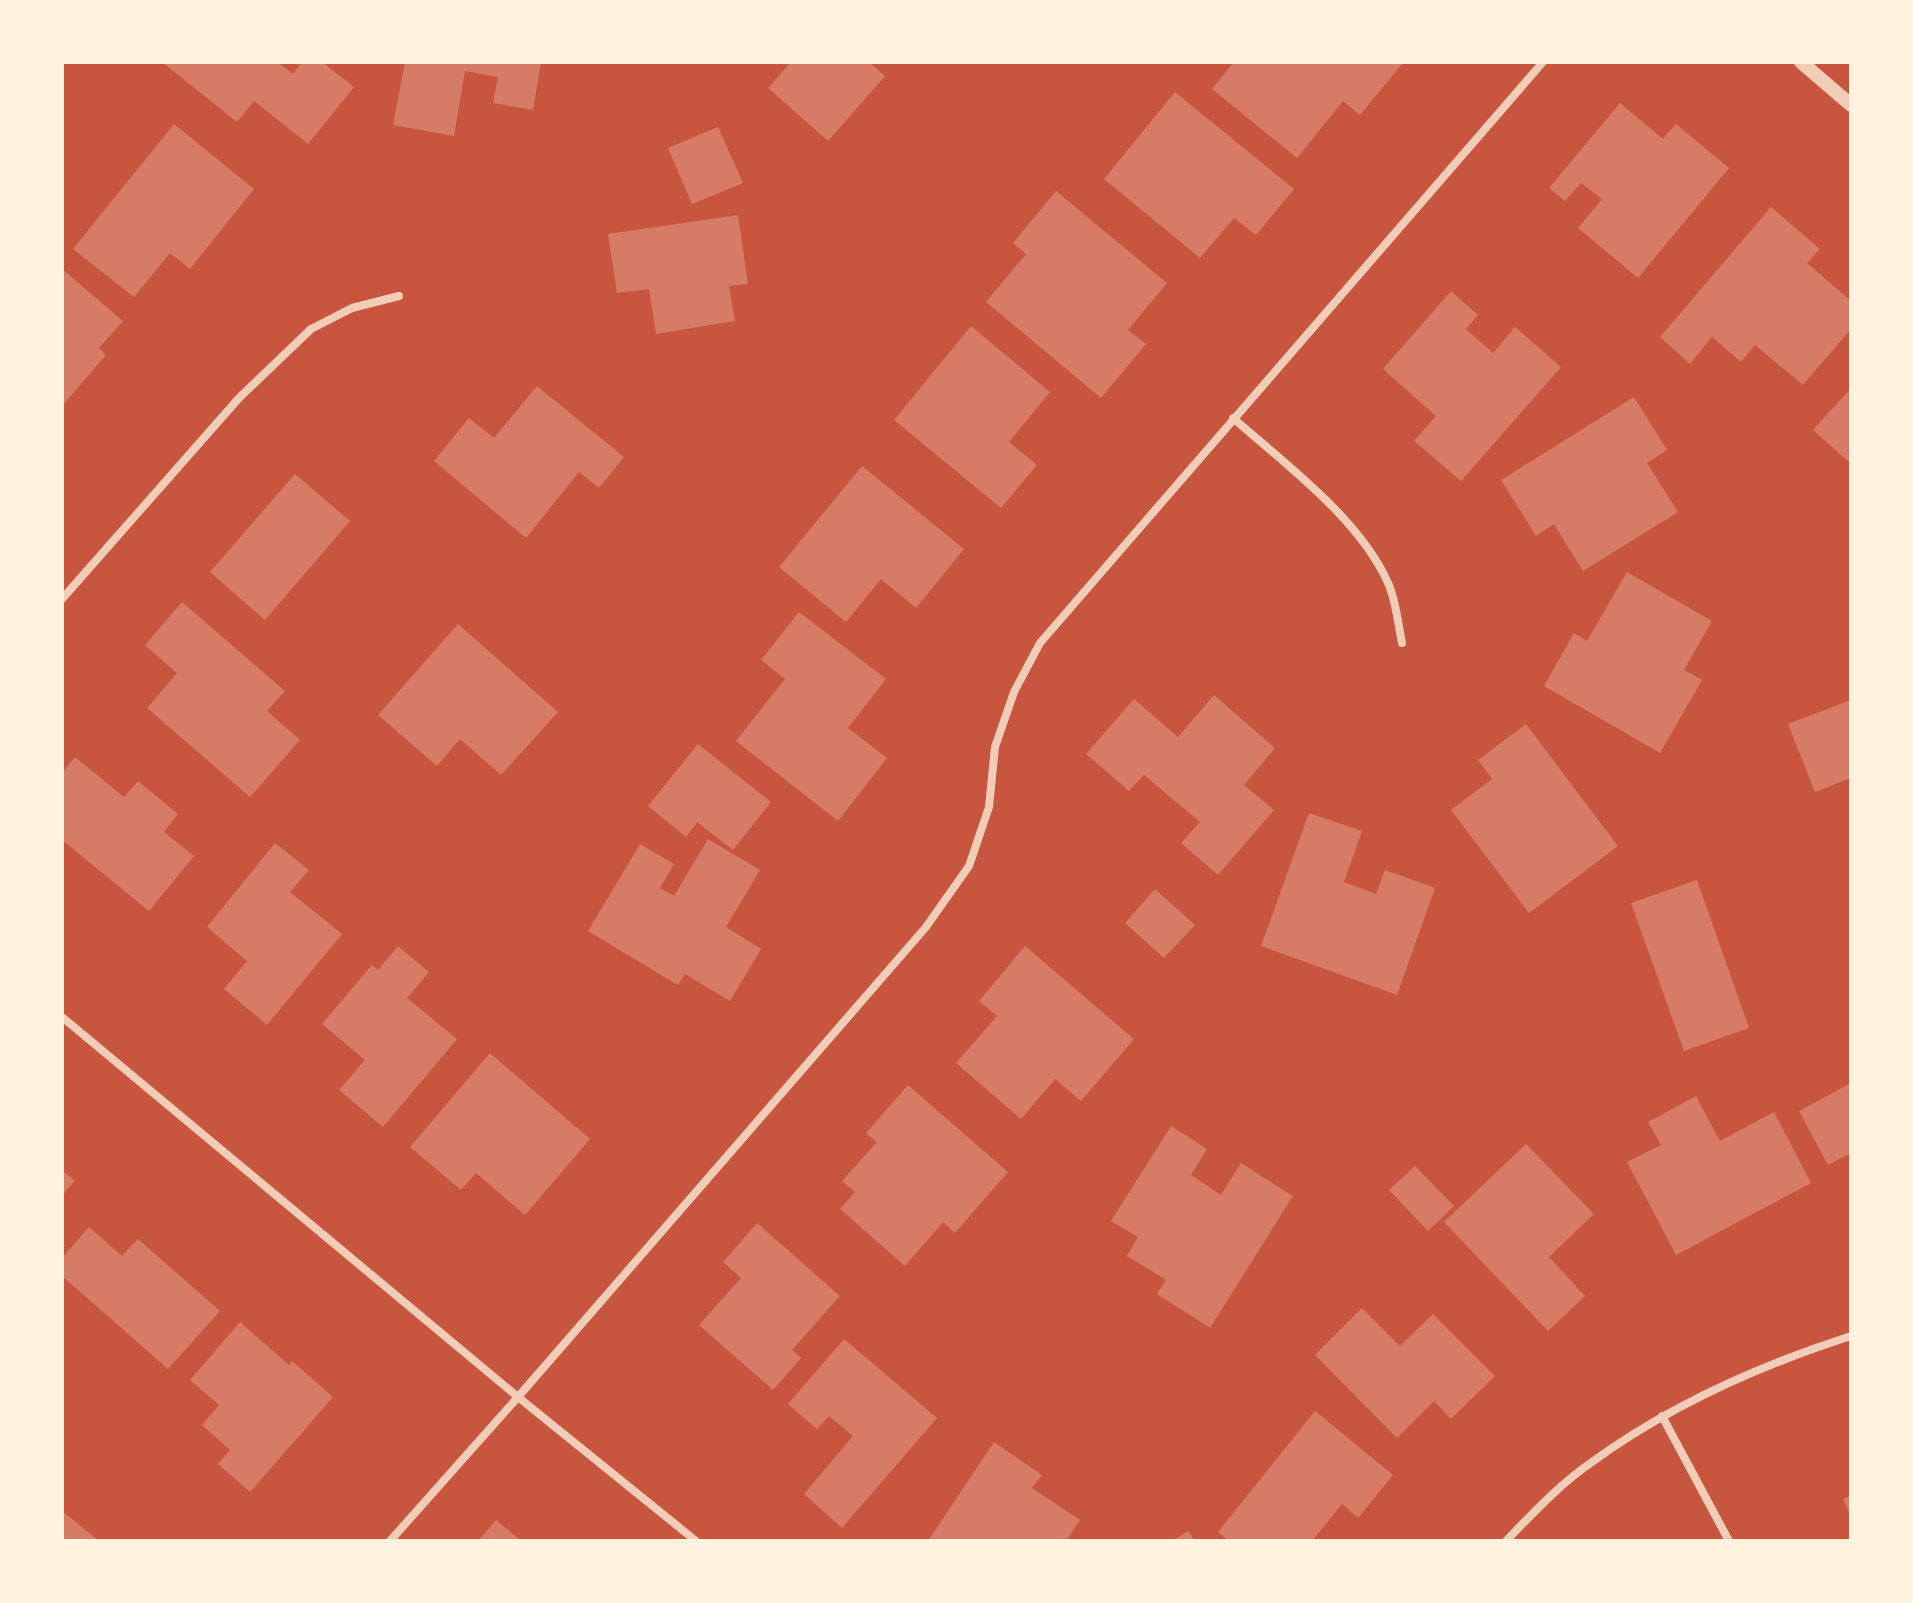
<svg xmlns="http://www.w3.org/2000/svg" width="1913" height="1603" font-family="'DM Sans',sans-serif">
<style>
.building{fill:#d67c66}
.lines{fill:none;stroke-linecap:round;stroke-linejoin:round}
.minor{stroke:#f1ccb7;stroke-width:8}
.tertiary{stroke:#f1ccb7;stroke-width:14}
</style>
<rect width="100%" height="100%" fill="#c8553d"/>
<g class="building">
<path d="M 162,62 L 282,62 L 280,64 L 293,74 L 302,62 L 322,62 L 354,87 L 308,144 L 254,101 L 237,122 Z"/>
<path d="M 405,62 L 541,62 L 533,110 L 493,103 L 498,77 L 465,71 L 454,136 L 393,125 Z"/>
<path d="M 791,62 L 869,62 L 885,76 L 828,141 L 768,88 Z"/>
<path d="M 1234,62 L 1399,62 L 1402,64 L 1360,115 L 1343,101 L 1297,158 L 1212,89 Z"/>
<path d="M 1175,92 L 1294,189 L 1256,235 L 1234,218 L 1200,258 L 1104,179 Z"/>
<path d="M 1620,103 L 1663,139 L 1676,124 L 1729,168 L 1638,278 L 1578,228 L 1602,199 L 1581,183 L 1565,201 L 1549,188 Z"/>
<path d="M 174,124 L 254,189 L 190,269 L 170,253 L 134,297 L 73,249 Z"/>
<path d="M 718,127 L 743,183 L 692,204 L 668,148 Z"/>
<path d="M 1056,191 L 1167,283 L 1128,330 L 1146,344 L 1101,398 L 986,302 L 1026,254 L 1013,243 Z"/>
<path d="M 1771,207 L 1820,249 L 1807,263 L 1851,301 L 1851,329 L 1803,385 L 1755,345 L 1741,362 L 1712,337 L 1690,364 L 1660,337 Z"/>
<path d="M 738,215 L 748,284 L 729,286 L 735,321 L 656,334 L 649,289 L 617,293 L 608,234 Z"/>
<path d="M 62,269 L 123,321 L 99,348 L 106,355 L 62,406 Z"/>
<path d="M 1451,291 L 1478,315 L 1466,329 L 1493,353 L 1515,327 L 1561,367 L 1461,481 L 1414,441 L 1436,416 L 1383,369 Z"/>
<path d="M 971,326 L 1050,392 L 1009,442 L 1037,465 L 1001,508 L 894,420 Z"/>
<path d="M 537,386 L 624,457 L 599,488 L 579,472 L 526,538 L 434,461 L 469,418 L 494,438 Z"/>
<path d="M 1851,388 L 1851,464 L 1813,430 Z"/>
<path d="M 1634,397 L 1667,450 L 1647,463 L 1678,512 L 1583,571 L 1554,524 L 1536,536 L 1501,480 Z"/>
<path d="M 862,466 L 964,549 L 916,608 L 881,579 L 846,622 L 779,567 Z"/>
<path d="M 295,474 L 350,521 L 265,620 L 210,572 Z"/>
<path d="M 1627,572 L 1712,621 L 1684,670 L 1702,680 L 1660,753 L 1544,686 L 1574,633 L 1587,641 Z"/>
<path d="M 182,602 L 285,691 L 267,711 L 300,740 L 250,797 L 147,708 L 177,673 L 145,645 Z"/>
<path d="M 799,612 L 886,679 L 848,728 L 887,758 L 838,821 L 736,741 L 785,679 L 761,660 Z"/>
<path d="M 458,624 L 558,712 L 501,775 L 460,739 L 437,766 L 378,715 Z"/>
<path d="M 1214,695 L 1275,748 L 1244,785 L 1274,810 L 1218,875 L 1181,843 L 1200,822 L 1144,775 L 1129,791 L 1086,754 L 1134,699 L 1178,737 Z"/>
<path d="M 1851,700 L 1851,778 L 1815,792 L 1788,724 Z"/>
<path d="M 1526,724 L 1618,846 L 1529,913 L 1451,810 L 1492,779 L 1478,760 Z"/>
<path d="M 698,744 L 771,802 L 733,850 L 697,822 L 686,837 L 648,806 Z"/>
<path d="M 75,757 L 124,797 L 138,781 L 178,814 L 164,832 L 194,856 L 149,911 L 62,840 L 62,773 Z"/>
<path d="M 1309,813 L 1362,831 L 1344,882 L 1376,894 L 1385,870 L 1435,888 L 1397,995 L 1261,946 Z"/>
<path d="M 708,839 L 760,870 L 726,927 L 761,949 L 730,1001 L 685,974 L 678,985 L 588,931 L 640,844 L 674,864 L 660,888 L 674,896 Z"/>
<path d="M 275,843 L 309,870 L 290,892 L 342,934 L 267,1025 L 224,989 L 247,961 L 207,927 Z"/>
<path d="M 1697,880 L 1749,1028 L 1684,1051 L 1631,903 Z"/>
<path d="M 1155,889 L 1195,925 L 1164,958 L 1125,923 Z"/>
<path d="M 398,946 L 429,972 L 407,998 L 457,1039 L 383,1127 L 339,1090 L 365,1060 L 322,1024 L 372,965 L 378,970 Z"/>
<path d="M 1025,946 L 1134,1039 L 1081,1101 L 1055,1079 L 1021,1119 L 956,1063 L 997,1016 L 979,1001 Z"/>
<path d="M 490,1053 L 590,1139 L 525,1215 L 476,1173 L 461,1190 L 410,1147 Z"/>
<path d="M 1851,1083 L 1851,1153 L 1828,1165 L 1799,1111 Z"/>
<path d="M 908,1085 L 1008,1172 L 955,1233 L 943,1222 L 905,1266 L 840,1209 L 855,1192 L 842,1181 L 877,1142 L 866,1133 Z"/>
<path d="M 1696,1096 L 1720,1141 L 1774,1112 L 1811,1183 L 1676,1255 L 1627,1162 L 1661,1145 L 1648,1122 Z"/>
<path d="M 1171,1126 L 1207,1149 L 1191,1175 L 1221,1195 L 1241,1163 L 1293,1196 L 1210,1328 L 1157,1294 L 1166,1280 L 1127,1256 L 1138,1237 L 1111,1221 Z"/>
<path d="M 1526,1144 L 1594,1214 L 1549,1257 L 1585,1296 L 1548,1331 L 1444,1222 Z"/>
<path d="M 1415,1166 L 1454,1206 L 1428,1231 L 1389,1190 Z"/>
<path d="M 62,1170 L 75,1181 L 62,1195 Z"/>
<path d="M 757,1223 L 840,1296 L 792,1350 L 801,1358 L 773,1390 L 699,1325 L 741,1278 L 723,1262 Z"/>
<path d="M 89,1227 L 122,1256 L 138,1239 L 220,1311 L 168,1369 L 62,1276 L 62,1258 Z"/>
<path d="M 1362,1308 L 1400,1346 L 1433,1314 L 1495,1376 L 1451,1419 L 1434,1401 L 1397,1438 L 1315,1355 Z"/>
<path d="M 240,1322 L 289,1365 L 292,1361 L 333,1397 L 250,1492 L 218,1464 L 230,1450 L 202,1425 L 219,1405 L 190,1380 Z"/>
<path d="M 844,1339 L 937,1418 L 842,1528 L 804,1494 L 853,1436 L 829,1416 L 817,1429 L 788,1404 Z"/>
<path d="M 1315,1411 L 1393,1475 L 1358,1518 L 1342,1504 L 1312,1541 L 1229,1541 L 1218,1532 Z"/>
<path d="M 994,1442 L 1042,1475 L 1032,1488 L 1080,1520 L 1066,1541 L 928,1541 Z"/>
<path d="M 1851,1495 L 1851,1517 L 1843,1499 Z"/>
<path d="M 62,1511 L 99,1541 L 62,1541 Z"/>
<path d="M 496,1520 L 521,1541 L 478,1541 Z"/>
<path d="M 1188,1531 L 1195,1541 L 1172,1541 Z"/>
</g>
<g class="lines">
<g class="minor">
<path d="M 1233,418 C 1284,463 1360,519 1388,583 C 1396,600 1398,624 1402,643"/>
<path d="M 62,599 L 239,398 L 311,329 L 352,308 L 399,296"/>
<path d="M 62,1017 L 518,1397 L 696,1541"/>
<path d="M 1662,1416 L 1729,1541"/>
<path d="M 390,1541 L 518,1397 L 926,927 L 969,866 L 989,807 L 995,747 L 1014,692 L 1040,643 L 1543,62"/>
<path d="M 1506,1541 C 1532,1514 1561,1483 1592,1462 C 1669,1406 1761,1365 1851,1336"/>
</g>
<path class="tertiary" d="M 1801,62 L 1851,105"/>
</g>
<rect width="1913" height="1603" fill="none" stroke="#fff3e0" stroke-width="128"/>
</svg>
